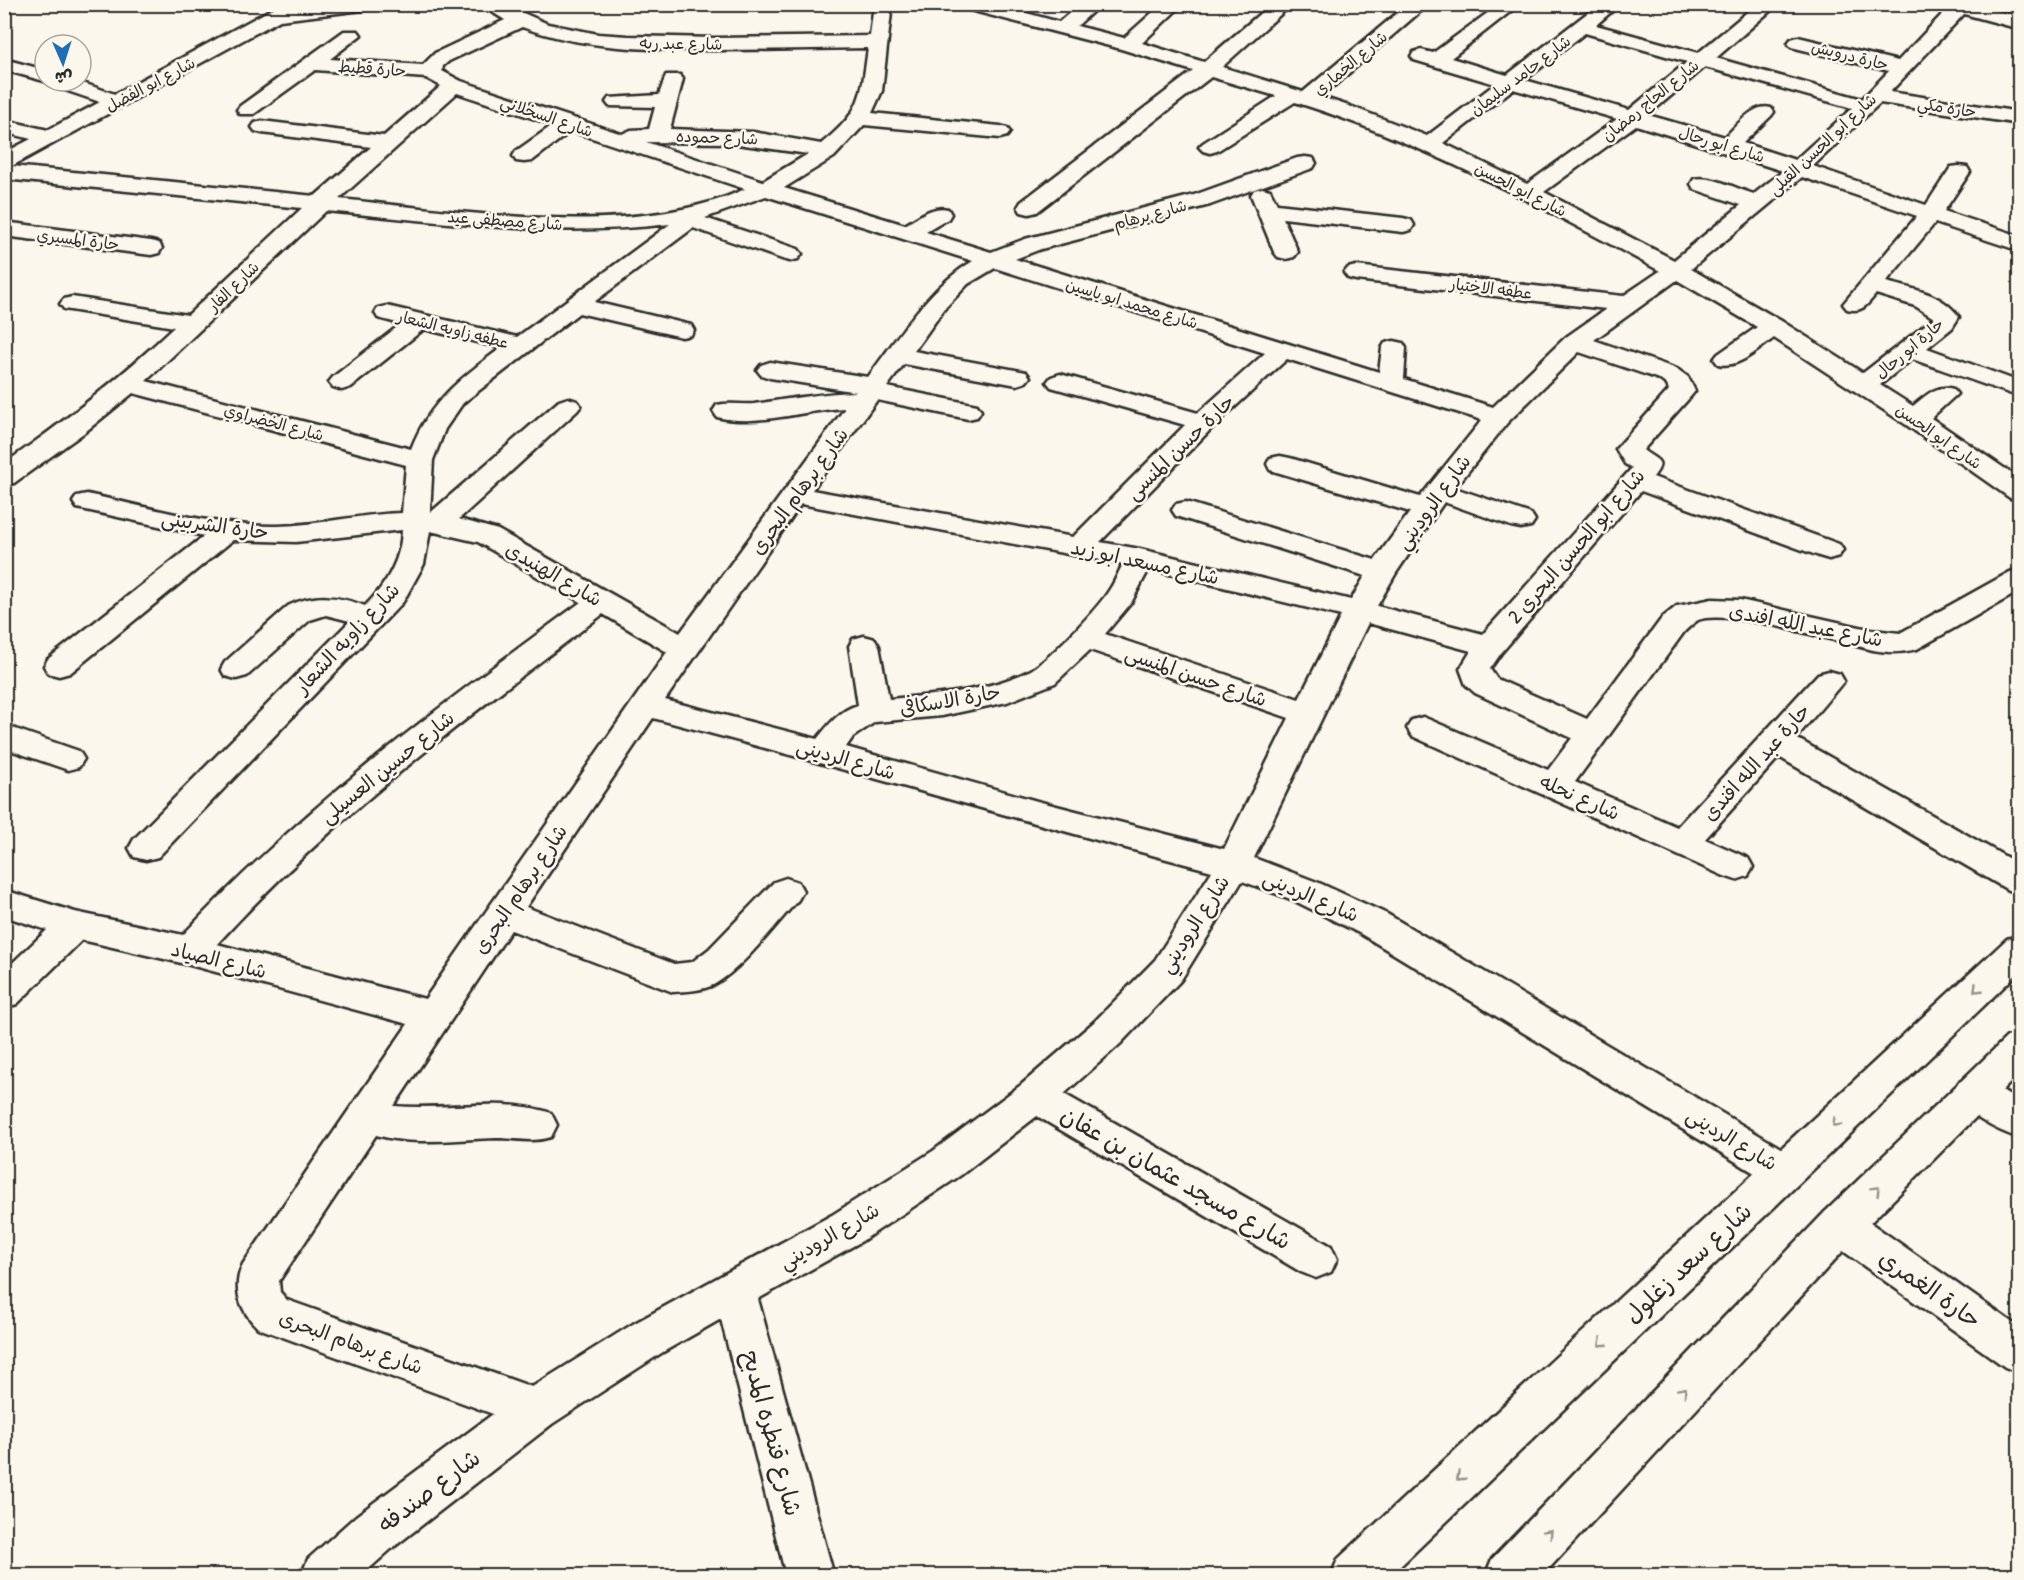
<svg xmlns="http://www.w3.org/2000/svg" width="2024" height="1580" font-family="'Patrick Hand','Playpen Sans Arabic',sans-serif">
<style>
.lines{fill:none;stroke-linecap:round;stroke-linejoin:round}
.street-casing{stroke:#2b2b2b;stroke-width:5}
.secondary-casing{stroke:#2b2b2b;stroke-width:5}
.street{fill:#fbf7ec;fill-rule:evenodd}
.secondary{fill:#fbf7ec;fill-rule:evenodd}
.oneway{stroke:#93918c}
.labels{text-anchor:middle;stroke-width:5;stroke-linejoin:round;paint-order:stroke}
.far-street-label{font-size:16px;fill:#2b2b2b;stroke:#fbf7ec}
.street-label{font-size:20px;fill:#2b2b2b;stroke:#fbf7ec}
.near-street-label{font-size:24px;fill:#2b2b2b;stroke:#fbf7ec}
</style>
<rect width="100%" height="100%" fill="#fbf7ec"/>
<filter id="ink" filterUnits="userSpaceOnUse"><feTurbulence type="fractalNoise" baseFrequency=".0167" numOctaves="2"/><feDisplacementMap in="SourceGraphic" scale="12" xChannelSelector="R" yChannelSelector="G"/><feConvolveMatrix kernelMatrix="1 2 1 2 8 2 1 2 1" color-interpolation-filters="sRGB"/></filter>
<g filter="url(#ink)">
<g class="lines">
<g class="street-casing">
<g id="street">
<path d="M 281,4 L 372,4 L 370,8 L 363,10 L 280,20 L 12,166 L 315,196 L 371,147 L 262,133 L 255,131 L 252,127 L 255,123 L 262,121 L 384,136 L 441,86 L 426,78 L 315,70 L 254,114 L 240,114 L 237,110 L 240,106 L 344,31 L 358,31 L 361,35 L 330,59 L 423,65 L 435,53 L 505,20 L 479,4 L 503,4 L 548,24 L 598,34 L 628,36 L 715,38 L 870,36 L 874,4 L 892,4 L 882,91 L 872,113 L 1000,126 L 1007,128 L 1010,132 L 1007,136 L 1000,138 L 864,125 L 834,157 L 784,188 L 905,225 C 919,217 932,205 948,209 L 951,214 L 948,219 L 926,232 L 991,252 L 1025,239 L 1194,195 L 1297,158 L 1305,157 L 1313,158 L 1316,163 L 1313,168 L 1210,205 L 1041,249 L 1015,259 L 1379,372 L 1382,348 L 1385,343 L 1394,341 L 1403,343 L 1406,348 L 1404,379 L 1493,407 L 1566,337 L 1606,309 L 1356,280 L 1348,278 L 1344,273 L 1348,268 L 1356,266 L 1623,296 L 1660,271 C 1542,207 1423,142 1295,102 L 1217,151 L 1210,153 L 1203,151 L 1199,147 L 1203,143 L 1276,96 L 1211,77 L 1037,212 L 1029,214 L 1021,212 L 1018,207 L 1021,202 L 1193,71 L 1121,49 L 962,8 L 960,4 L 993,4 L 1059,22 L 1080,4 L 1101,4 L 1077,26 L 1124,38 L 1162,4 L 1183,4 L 1142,43 L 1204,62 L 1271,4 L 1292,4 L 1222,67 L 1303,92 L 1408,4 L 1429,4 L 1321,97 L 1355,108 L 1427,136 L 1495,84 L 1414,60 L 1411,56 L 1414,52 L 1421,50 L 1433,53 L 1493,9 L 1494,4 L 1512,4 L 1511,11 L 1451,58 L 1507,75 L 1599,4 L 1620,4 L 1596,25 L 1698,53 L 1757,4 L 1778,4 L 1716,58 L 1862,99 L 1889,71 L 1791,47 L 1788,43 L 1791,39 L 1798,37 L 1898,61 L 1952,4 L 1966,4 L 1968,8 L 1966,12 L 1890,92 L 2020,112 L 2020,124 L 1880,103 L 1813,166 L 1926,205 L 1951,167 L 1959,166 L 1967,167 L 1970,172 L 1944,211 L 2020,236 L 2020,251 L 1935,223 L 1886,282 C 1912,289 1943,293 1959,317 L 1952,328 L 1927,348 L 2020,382 L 2020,397 L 1912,359 L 1880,385 L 1913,406 C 1926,396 1936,384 1953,389 L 1957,394 L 1931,418 L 2020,479 L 2020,500 L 2010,498 L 1905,424 L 1774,338 C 1758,349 1739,369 1718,364 L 1714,359 L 1718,354 L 1757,327 L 1677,280 L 1594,340 L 1677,369 L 1688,377 L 1695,391 L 1691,396 L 1643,450 C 1654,460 1668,459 1653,477 L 1839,544 L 1843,550 L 1839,556 L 1829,559 L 1819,556 L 1641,491 L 1501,653 L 1490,669 L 1497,679 L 1587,719 L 1662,618 L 1677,606 L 1688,604 L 1712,599 L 1740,600 L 1873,630 L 1900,633 L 2010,572 L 2020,569 L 2020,591 L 1917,649 C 1901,653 1889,653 1873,650 C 1838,642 1727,608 1698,620 C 1693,623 1688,628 1684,632 L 1575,782 L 1677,827 L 1818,674 L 1829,671 L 1840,674 L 1844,681 L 1796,738 L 2020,865 L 2020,894 L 2008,890 L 1779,757 L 1705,839 L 1748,858 L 1753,867 L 1748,876 L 1736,880 L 1724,876 L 1412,736 L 1407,728 L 1412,720 L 1423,717 L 1548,770 L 1572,738 L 1475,693 L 1466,685 L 1460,669 L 1471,651 L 1368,623 L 1254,858 L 1317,882 L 1387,914 L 1799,1159 L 1805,1171 L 1799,1183 L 1785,1188 L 1771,1183 L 1361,934 L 1293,900 L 1242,881 L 1181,980 L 1120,1044 L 1064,1094 L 1331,1246 L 1337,1259 L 1331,1272 L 1316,1278 L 1301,1272 L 1037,1116 L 961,1175 L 862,1241 L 758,1299 L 834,1576 L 786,1576 L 721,1319 L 663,1352 L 552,1424 L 390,1550 L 361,1576 L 301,1576 L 308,1559 L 356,1516 L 493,1414 L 258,1328 C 239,1310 232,1287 243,1264 L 408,1024 L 190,965 L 82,940 L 17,1004 L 4,1008 L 4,971 L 47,930 L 4,916 L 4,890 L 75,912 L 183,935 C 302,808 441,705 581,602 L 478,542 L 430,531 L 424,564 L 403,602 L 158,857 L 146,860 L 134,857 L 129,848 L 134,839 L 350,621 L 326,615 L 310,620 L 247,676 L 236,679 L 225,676 L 221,669 L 225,662 L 288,606 C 315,593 338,596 365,606 C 386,585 401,560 402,530 L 296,542 L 233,540 L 70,673 L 59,676 L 48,673 L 44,666 L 48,659 L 204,536 L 77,508 L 73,502 L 77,496 L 87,494 C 149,507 213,527 278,526 C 319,525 360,514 402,513 L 406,465 L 133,393 L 85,432 L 14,483 L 4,485 L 4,464 C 65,421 120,378 174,327 L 64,309 L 60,304 L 64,299 L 72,297 L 188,315 L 302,208 L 4,179 L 4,153 L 31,139 L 4,132 L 4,120 L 48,130 L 100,102 L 50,85 L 48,82 L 4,70 L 4,59 L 45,70 L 45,81 L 77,81 L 115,94 ZM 522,27 C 582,49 648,50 712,50 C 764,50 816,49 868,48 C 861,98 862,111 821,144 L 753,132 L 670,129 L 683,79 L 680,75 L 666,75 L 659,95 L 609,98 L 606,102 L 609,106 L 655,107 L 649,129 L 631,130 L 622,134 L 461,81 L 442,71 L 443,66 L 449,61 ZM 1585,33 L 1687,62 L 1629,110 L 1525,80 ZM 1705,67 L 1852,108 L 1795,160 L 1743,143 L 1771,116 L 1774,112 L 1771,108 C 1753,103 1738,125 1725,137 L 1648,115 ZM 1513,89 L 1617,119 L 1527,184 L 1443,143 ZM 457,93 L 553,125 L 516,151 L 513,156 L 516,161 L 524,162 L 532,161 L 571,131 L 745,189 C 633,241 459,211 339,199 ZM 1636,125 L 1783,171 L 1754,194 C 1736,189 1712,175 1694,179 L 1691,184 L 1694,189 L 1741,205 L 1674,260 L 1544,192 ZM 646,142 L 729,143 L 808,154 L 763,181 ZM 1802,177 L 1917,216 L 1843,304 L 1847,309 C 1862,313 1867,305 1876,294 L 1915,306 L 1934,318 L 1863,373 L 1783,322 L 1691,269 ZM 766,196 L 973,261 C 928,288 899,336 868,377 L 770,362 L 761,365 L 757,370 L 761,375 L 770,378 L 857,392 C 822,393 789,399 754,404 C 741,405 729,402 717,405 L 713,411 L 717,417 C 758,427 803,410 845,408 L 680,633 L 498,530 L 459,519 L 577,411 L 581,406 L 577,401 L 568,398 L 559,401 L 430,513 L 433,460 L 445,429 L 463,403 L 579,313 L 682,337 L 691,335 L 694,330 L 691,325 L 594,302 L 693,228 L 782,259 L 790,261 L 798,259 L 802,254 L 798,249 L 705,218 ZM 326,211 C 441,222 554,238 670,224 L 517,337 L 387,306 L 378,308 L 375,313 L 378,318 L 401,324 L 333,377 L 329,382 L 333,387 L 342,390 L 351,387 L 424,329 L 501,348 C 462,377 429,402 411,449 L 146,381 ZM 995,268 L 1265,353 L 1198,413 L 1060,374 L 1051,377 L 1047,382 L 1051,387 L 1185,425 L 1073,537 L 812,490 L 877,400 L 968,419 L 977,417 L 981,411 L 977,405 L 887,387 L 904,364 L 1017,385 L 1026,382 L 1030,377 L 1026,372 L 914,351 L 945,308 L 968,284 ZM 1579,352 L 1659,379 L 1667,385 L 1669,390 L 1616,449 L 1625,464 L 1632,468 L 1483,634 L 1377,606 L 1396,573 L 1444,502 L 1511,526 L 1521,528 L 1531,526 L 1535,520 L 1531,514 L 1455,488 L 1507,423 ZM 1287,359 L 1482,420 L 1420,497 L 1290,458 L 1280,456 L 1270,458 L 1267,464 L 1270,470 L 1410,512 L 1375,560 L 1186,502 L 1176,504 L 1172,510 L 1176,516 L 1365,576 L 1351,600 L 1140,549 L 1100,542 L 1212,428 ZM 801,504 L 1079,556 L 1123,564 C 1118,573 1114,584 1108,592 C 1097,609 1048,661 1031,670 C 987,692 937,695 889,699 L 879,646 L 875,639 L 864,636 L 853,639 L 849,646 L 858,705 C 840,710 829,724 817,739 L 665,700 ZM 1149,569 L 1341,616 L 1299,699 L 1105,634 L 1131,603 ZM 603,614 L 667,652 L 425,999 L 217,944 C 331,818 468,717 603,614 ZM 1090,650 L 1289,718 L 1224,849 L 1037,801 L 846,747 L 853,737 L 875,722 L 942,716 L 1007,702 L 1055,683 ZM 653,718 C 840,767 1025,822 1212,871 L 1155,960 L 1094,1022 L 1021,1085 L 933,1151 L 832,1215 L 633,1324 L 532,1387 L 287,1300 L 280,1292 L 279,1281 L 376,1135 C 415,1146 456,1139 496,1138 C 515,1138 532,1143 551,1137 L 557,1125 L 551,1113 C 501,1096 446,1111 394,1106 L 511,930 L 673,992 C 686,991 703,991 715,984 C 743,968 775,925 798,900 L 803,891 L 798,882 L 786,878 L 774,882 L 709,949 L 692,962 L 674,964 L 526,907 Z"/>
<path d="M 1680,4 L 1699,4 L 1696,10 L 1682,10 Z"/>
<path d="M 1262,188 L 1270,190 L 1277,204 L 1403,218 L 1411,220 L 1414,225 L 1411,230 L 1403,232 L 1283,218 L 1298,252 L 1294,257 L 1286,259 L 1278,257 L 1274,252 L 1251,195 L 1254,190 Z"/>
<path d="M 4,222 L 151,241 L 159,243 L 162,248 L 159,253 L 151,255 L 4,236 Z"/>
<path d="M 4,725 L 79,751 L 84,759 L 79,767 L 68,770 L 4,748 Z"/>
<path d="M 1973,1077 L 1987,1082 L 2020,1102 L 2020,1138 C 1997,1131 1964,1114 1954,1093 L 1959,1082 Z"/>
<path d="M 1840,1207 L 1855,1212 L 2020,1328 L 2020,1373 L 2005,1367 L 1825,1238 L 1819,1225 L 1825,1212 Z"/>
</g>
</g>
<g class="secondary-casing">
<g id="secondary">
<path d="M 1940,4 L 1972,4 L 2020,17 L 2020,29 L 1942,8 Z"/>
<path d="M 2020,935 L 2020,971 L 1390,1576 L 1331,1576 L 1338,1559 L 2007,939 Z"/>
<path d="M 2020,1033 L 2020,1073 L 1855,1238 L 1542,1576 L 1485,1576 L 1492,1559 L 1825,1212 L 2007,1037 Z"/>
</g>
</g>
<use href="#street" class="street"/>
<use href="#secondary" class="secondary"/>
</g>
<defs><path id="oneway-chevron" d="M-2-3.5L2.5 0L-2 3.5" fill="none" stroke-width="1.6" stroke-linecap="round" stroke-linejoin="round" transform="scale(1.5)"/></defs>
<g class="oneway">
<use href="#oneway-chevron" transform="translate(1977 989) rotate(136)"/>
<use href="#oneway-chevron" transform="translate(1836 1123) rotate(136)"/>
<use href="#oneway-chevron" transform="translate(1876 1190) rotate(-45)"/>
<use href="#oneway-chevron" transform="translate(1602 1343) rotate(137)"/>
<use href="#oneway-chevron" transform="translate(1683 1391) rotate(-47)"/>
<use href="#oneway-chevron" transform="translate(1460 1477) rotate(137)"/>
<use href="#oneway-chevron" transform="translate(1549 1533) rotate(-47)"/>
</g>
</g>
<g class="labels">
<g class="far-street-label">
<text transform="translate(681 43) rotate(1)" y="6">شارع عبد ربه</text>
<text transform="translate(1850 55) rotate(14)" y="6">حارة درويش</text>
<text transform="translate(1350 63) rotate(-40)" y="6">شارع الخماري</text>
<text transform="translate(372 68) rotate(4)" y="6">حارة قطيط</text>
<text transform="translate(1520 75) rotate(-37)" y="6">شارع حامد سليمان</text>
<text transform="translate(150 84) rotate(-28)" y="6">شارع ابو الفضل</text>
<text transform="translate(1650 100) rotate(-39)" y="6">شارع الحاج رمضان</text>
<text transform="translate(1947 107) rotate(9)" y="6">حارة مكي</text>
<text transform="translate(547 116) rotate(19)" y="6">شارع السخلاني</text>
<text transform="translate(717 137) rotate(2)" y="6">شارع حموده</text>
<text transform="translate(1722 144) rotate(17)" y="6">شارع ابو رحال</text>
<text transform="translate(1822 144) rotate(-43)" y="6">شارع ابو الحسن القبلى</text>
<text transform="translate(1521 189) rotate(27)" y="6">شارع ابو الحسن</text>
<text transform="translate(1150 214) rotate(-15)" y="6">شارع برهام</text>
<text transform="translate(505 220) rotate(4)" y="6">شارع مصطفى عيد</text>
<text transform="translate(78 239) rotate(7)" y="6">حارة المسيري</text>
<text transform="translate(233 286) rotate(-44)" y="6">شارع الفار</text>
<text transform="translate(1491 288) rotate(7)" y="6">عطفه الاختيار</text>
<text transform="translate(1132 303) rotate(17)" y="6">شارع محمد ابو ياسين</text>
<text transform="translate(453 329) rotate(14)" y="6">عطفه زاويه الشعار</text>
<text transform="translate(1909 348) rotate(-40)" y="6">حارة ابو رحال</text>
<text transform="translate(274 422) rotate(15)" y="6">شارع الخضراوي</text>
<text transform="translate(1939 436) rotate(35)" y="6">شارع ابو الحسن</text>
</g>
<g class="street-label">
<text transform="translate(1180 447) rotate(-44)" y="7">حارة حسن المنسى</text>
<text transform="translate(799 491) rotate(-54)" y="7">شارع برهام البحرى</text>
<text transform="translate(1433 502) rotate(-54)" y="7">شارع الروديني</text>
<text transform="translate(215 525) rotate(8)" y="7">حارة الشربينى</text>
<text transform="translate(1576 546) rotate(-49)" y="7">شارع ابو الحسن البحرى 2</text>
<text transform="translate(1145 562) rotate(12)" y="7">شارع مسعد ابو زيد</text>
<text transform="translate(554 574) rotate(30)" y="7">شارع الهنيدى</text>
<text transform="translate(1806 625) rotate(11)" y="7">شارع عبد الله افندى</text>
<text transform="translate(347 638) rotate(-47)" y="7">شارع زاويه الشعار</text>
<text transform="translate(1196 676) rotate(19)" y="7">شارع حسن المنسى</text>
<text transform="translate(950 700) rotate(-10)" y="7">حارة الاسكافى</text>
<text transform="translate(846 759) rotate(16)" y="7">شارع الردينى</text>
<text transform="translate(1756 762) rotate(-48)" y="7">حارة عبد الله افندى</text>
<text transform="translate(387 767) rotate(-39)" y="7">شارع حسين العسيلى</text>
<text transform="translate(1580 797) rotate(24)" y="7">شارع نحله</text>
<text transform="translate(520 889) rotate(-56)" y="7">شارع برهام البحرى</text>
<text transform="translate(1311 896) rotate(23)" y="7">شارع الردينى</text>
<text transform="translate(1194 924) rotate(-57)" y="7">شارع الروديني</text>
<text transform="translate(219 960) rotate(14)" y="7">شارع الصياد</text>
<text transform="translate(1732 1139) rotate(31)" y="7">شارع الردينى</text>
<text transform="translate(829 1236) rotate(-30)" y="7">شارع الروديني</text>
<text transform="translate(351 1342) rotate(20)" y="7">شارع برهام البحرى</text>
</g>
<g class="near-street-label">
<text transform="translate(1176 1178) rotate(30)" y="8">شارع مسجد عثمان بن عفان</text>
<text transform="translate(1688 1263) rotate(-43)" y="8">شارع سعد زغلول</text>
<text transform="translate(1930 1289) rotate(35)" y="8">حارة الغمري</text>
<text transform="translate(772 1433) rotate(75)" y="8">شارع قنطره المدبح</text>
<text transform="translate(429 1491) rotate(-37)" y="8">شارع صندفه</text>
</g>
</g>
<rect width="2024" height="1580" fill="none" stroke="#fbf7ec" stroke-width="24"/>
<rect x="12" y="12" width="2000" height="1556" fill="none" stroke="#2b2b2b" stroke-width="2" filter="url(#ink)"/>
<g transform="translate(63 63) rotate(177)"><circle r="28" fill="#fbf7ec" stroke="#a8a59f" stroke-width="1.5"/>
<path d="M0-4.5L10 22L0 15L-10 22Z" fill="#1f6fb2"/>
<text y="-9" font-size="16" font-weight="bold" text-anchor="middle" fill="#2b2b2b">ش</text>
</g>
</svg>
